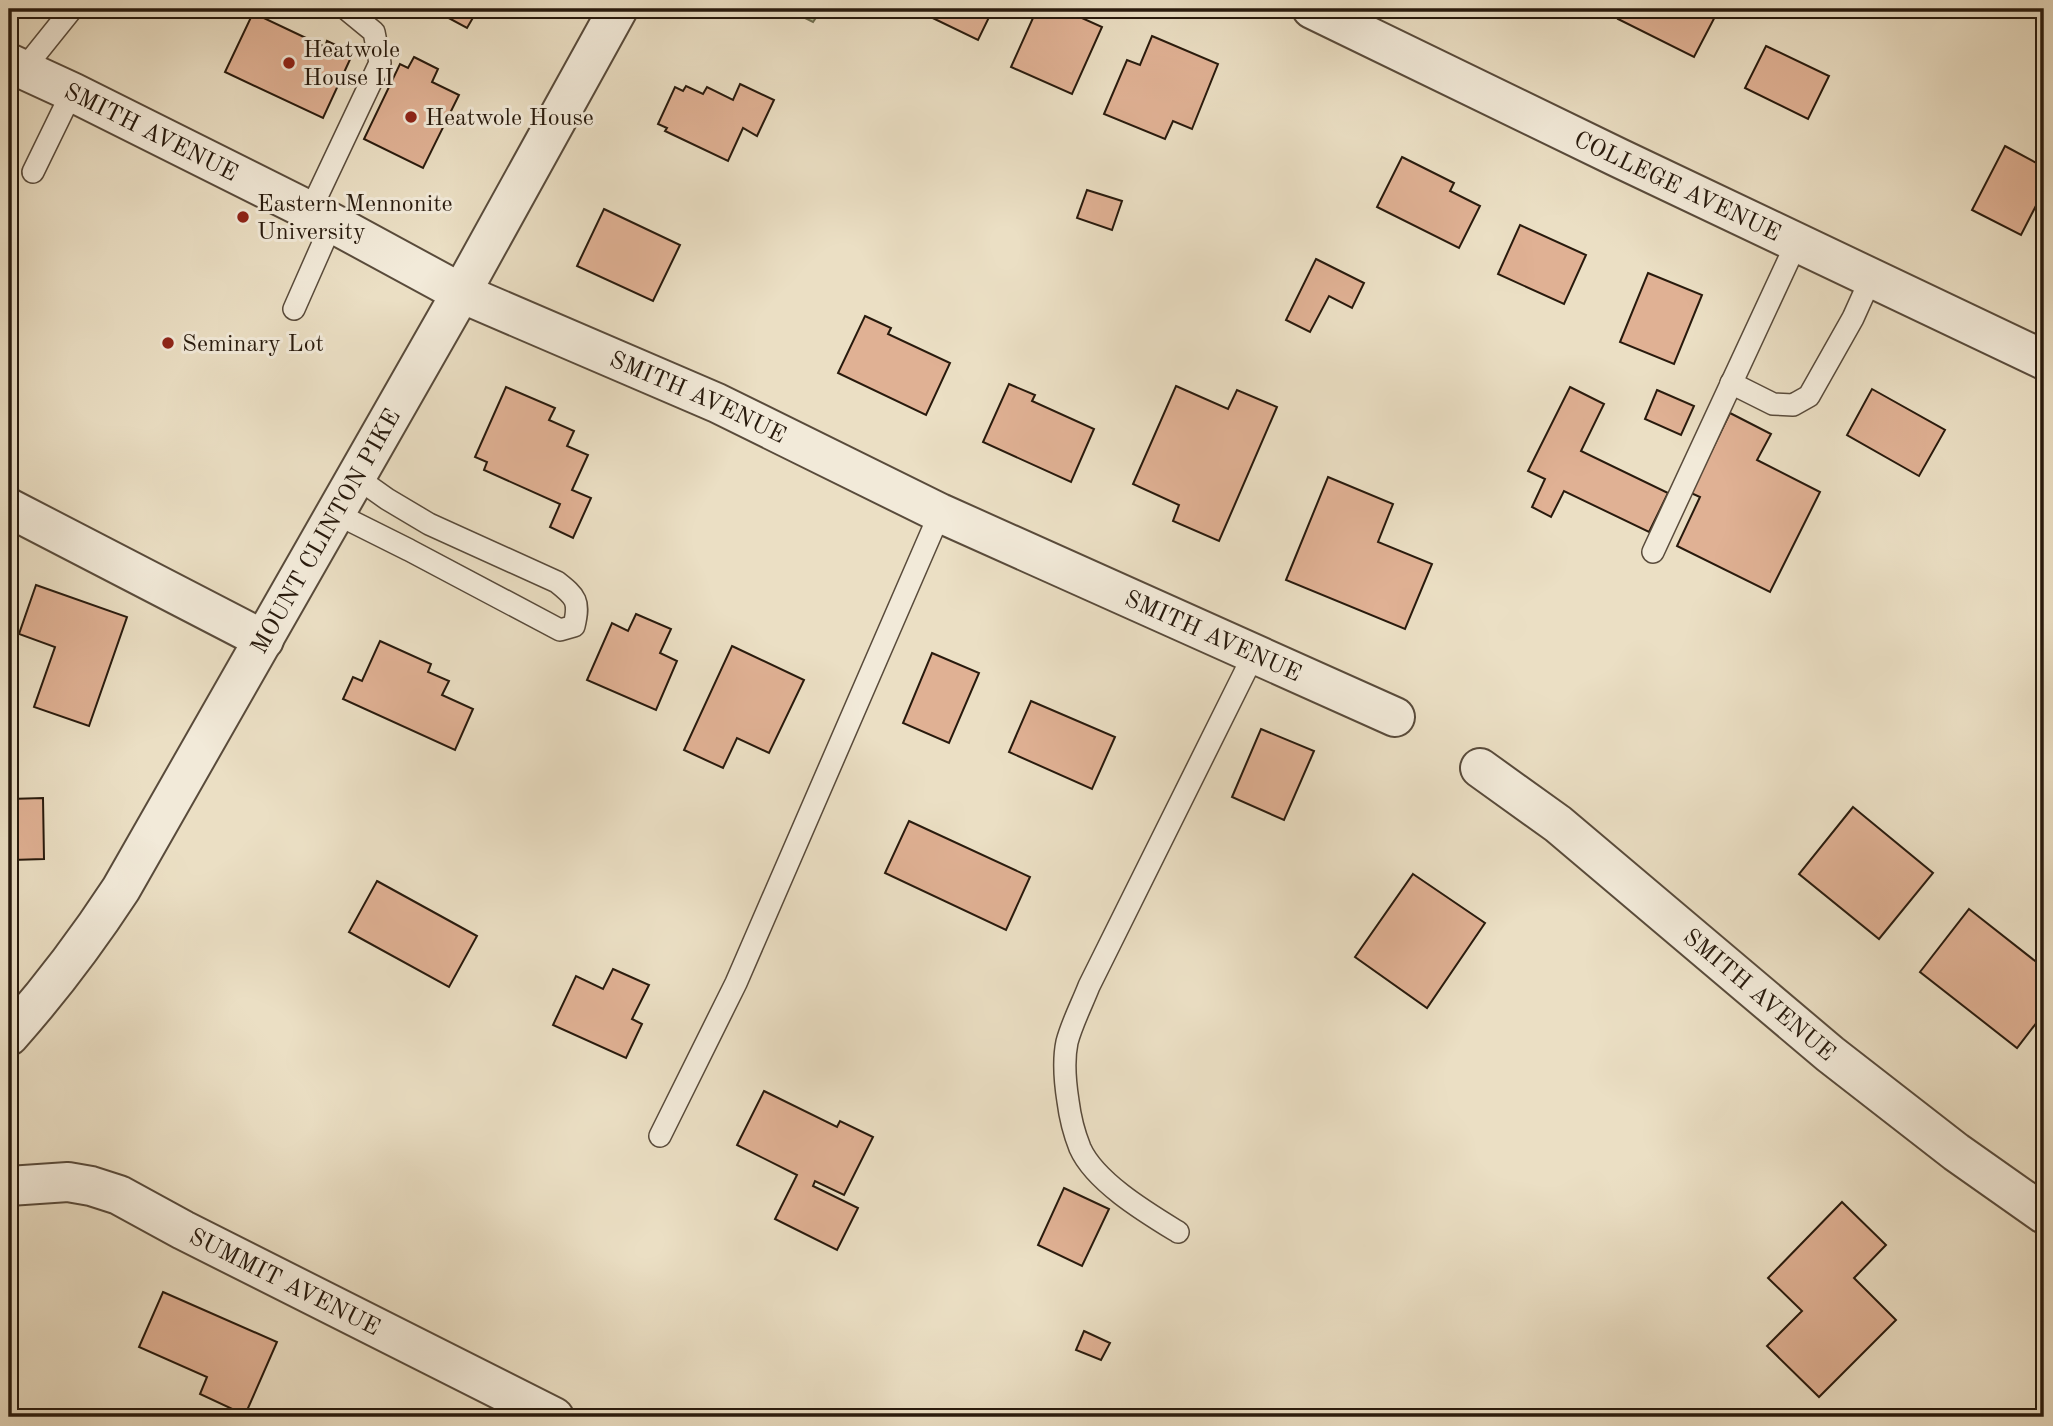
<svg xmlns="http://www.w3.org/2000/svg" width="2053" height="1426" font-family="'Old Standard TT',serif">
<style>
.garden{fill:url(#garden-dots);stroke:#6f6e51;stroke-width:2}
.building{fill:#e0b194;stroke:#281a0d;stroke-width:2}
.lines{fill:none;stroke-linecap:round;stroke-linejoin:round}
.service-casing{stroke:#594b3b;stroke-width:24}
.minor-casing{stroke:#594b3b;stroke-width:42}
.tertiary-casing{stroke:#594b3b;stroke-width:42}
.service{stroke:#f2ead9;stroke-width:21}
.minor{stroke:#f2ead9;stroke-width:38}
.tertiary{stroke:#f2ead9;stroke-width:38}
.poi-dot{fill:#8f2418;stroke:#f2ead9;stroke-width:2.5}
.labels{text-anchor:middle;stroke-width:6;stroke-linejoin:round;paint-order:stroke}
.poi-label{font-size:24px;fill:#281a0d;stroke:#f2ead9;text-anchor:start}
.street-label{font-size:24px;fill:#281a0d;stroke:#f2ead9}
</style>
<defs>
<pattern id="garden-dots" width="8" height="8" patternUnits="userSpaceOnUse" patternTransform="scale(1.75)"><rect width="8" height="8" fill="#b6c295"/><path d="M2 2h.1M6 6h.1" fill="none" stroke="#9ca67f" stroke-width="1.8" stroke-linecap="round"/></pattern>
</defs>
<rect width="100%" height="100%" fill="#ebdfc4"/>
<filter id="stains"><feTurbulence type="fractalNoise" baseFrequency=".00286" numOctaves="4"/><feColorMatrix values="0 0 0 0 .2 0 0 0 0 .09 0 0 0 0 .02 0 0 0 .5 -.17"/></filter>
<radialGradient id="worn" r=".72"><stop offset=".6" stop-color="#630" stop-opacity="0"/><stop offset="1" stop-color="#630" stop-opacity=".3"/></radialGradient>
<path class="garden" d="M 787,9 L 822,9 L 813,22 Z"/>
<g class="building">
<path d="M 432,9 L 478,9 L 467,28 Z"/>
<path d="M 914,9 L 993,9 L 978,40 Z"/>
<path d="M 1037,9 L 1062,9 L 1102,27 L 1072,94 L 1011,67 Z"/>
<path d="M 1623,9 L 1719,9 L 1694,57 L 1618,19 Z"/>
<path d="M 253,13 L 325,47 L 327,41 L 353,53 L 323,118 L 225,72 Z"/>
<path d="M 1152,36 L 1218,64 L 1192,129 L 1173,121 L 1165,139 L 1104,114 L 1127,60 L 1140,65 Z"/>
<path d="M 1766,46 L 1829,76 L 1808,119 L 1745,88 Z"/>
<path d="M 414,57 L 438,69 L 432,82 L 459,95 L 423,168 L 364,139 L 400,64 L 408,68 Z"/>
<path d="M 740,84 L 774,100 L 757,136 L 743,128 L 728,161 L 665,131 L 667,128 L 658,124 L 675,87 L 683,91 L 686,86 L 703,94 L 707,87 L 733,100 Z"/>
<path d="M 2005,146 L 2044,167 L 2044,190 L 2021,235 L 1972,210 Z"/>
<path d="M 1402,157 L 1454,183 L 1450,191 L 1480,206 L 1459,248 L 1377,207 Z"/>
<path d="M 1087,190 L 1122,201 L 1112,230 L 1077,218 Z"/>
<path d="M 604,209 L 680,245 L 653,301 L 577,266 Z"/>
<path d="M 1520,225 L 1586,255 L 1564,304 L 1498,274 Z"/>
<path d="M 1316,259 L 1364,283 L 1352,308 L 1329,296 L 1310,332 L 1286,320 Z"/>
<path d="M 1648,273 L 1702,295 L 1674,364 L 1620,342 Z"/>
<path d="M 865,316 L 891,328 L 888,334 L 950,363 L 926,415 L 838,373 Z"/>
<path d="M 1009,384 L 1035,395 L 1032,401 L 1094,429 L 1071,482 L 983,442 Z"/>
<path d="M 1176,386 L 1228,409 L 1237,390 L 1277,407 L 1219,541 L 1173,521 L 1179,505 L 1133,484 Z"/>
<path d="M 506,387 L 555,408 L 549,420 L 574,431 L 567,446 L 588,455 L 572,490 L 591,498 L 573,538 L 550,527 L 560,504 L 484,470 L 487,462 L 475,457 Z"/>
<path d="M 1570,387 L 1604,404 L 1581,451 L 1668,493 L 1649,532 L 1564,491 L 1551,517 L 1532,507 L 1545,479 L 1528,471 Z"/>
<path d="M 1872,389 L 1945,430 L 1919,476 L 1847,435 Z"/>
<path d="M 1657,390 L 1694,406 L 1681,435 L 1645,419 Z"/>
<path d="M 1730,413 L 1771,434 L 1757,460 L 1820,492 L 1770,592 L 1677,546 L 1700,497 L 1691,493 Z"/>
<path d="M 1328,477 L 1393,504 L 1378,542 L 1432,564 L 1405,629 L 1286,580 Z"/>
<path d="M 36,585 L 127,617 L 89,726 L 34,707 L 55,647 L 19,634 Z"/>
<path d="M 636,614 L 671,629 L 660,653 L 677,661 L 656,710 L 587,680 L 612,623 L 628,631 Z"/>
<path d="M 380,641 L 431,664 L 428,672 L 449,681 L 442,695 L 473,709 L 455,750 L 343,699 L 353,677 L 362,681 Z"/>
<path d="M 732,646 L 804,680 L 769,753 L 737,738 L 723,768 L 684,750 Z"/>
<path d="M 932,653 L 979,673 L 949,743 L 903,723 Z"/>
<path d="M 1031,701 L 1115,737 L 1092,789 L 1009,752 Z"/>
<path d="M 1261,729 L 1314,751 L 1284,820 L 1232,797 Z"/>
<path d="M 43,798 L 44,859 L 12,860 L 11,836 L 9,836 L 9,799 Z"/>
<path d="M 1853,807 L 1933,873 L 1879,939 L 1799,874 Z"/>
<path d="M 909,821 L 1030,877 L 1006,930 L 885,873 Z"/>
<path d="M 1413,874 L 1485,923 L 1427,1008 L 1355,957 Z"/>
<path d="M 377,881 L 477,936 L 449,987 L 349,932 Z"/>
<path d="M 1969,909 L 2044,968 L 2044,1013 L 2017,1048 L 1920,972 Z"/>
<path d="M 613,969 L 649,985 L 632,1019 L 642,1024 L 626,1058 L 553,1025 L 576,976 L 603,989 Z"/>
<path d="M 764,1091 L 837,1127 L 840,1121 L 873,1137 L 844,1195 L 815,1181 L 813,1186 L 858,1208 L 837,1250 L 775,1219 L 797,1175 L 737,1145 Z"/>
<path d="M 1064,1188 L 1109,1209 L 1082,1266 L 1038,1245 Z"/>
<path d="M 1842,1202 L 1886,1245 L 1854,1278 L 1896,1320 L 1819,1397 L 1767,1346 L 1802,1311 L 1768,1278 Z"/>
<path d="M 163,1292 L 277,1342 L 245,1415 L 200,1394 L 207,1377 L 139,1347 Z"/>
<path d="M 1084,1331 L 1110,1343 L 1101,1360 L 1076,1350 Z"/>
</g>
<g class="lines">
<g class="service-casing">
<g id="service">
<path d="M 23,70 L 72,9"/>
<path d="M 33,172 L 72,92"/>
<path d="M 310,211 L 380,63 L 374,32 L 346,9"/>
<path d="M 294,309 L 332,223"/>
<path d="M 1731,383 L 1773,404 L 1793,405 L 1809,396 L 1853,318 L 1871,278"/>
<path d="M 335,513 L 409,550 L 560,630 L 574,626 C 580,601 576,597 557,582 L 429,524 L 387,499 L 356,477"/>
<path d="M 1653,552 L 1797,242"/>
<path d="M 660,1136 L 736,983 L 940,513"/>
<path d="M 1178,1232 C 1147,1213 1095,1182 1080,1148 C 1074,1133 1070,1117 1068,1101 C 1065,1082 1063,1061 1067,1042 C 1072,1023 1082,1004 1089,986 L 1254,654"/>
</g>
</g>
<g class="minor-casing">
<g id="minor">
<path id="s1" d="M 1312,9 L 1619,158 L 2044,360"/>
<path id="s2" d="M 9,63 L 72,92 L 310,211 L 461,293 L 717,403 L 940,513 L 1395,717"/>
<path d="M 9,508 L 264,640"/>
<path id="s3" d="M 1480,768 L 1558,824 L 1830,1054 L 1956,1152 L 2044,1214"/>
<path id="s4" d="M 9,1186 L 68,1182 L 91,1186 L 119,1195 L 183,1230 L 554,1417"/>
</g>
</g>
<g class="tertiary-casing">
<g id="tertiary">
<path id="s5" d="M 9,1036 C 50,990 87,941 121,889 L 461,293 L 618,9"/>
</g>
</g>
<use href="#service" class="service"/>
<use href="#minor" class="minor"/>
<use href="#tertiary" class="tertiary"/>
</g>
<g class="poi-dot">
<circle cx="289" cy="63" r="7"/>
<circle cx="411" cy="117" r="7"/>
<circle cx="243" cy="217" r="7"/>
<circle cx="168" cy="343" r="7"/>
</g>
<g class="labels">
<g class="poi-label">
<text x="303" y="57">Heatwole<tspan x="303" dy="28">House II</tspan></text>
<text x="425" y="125">Heatwole House</text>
<text x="257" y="211">Eastern Mennonite<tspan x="257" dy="28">University</tspan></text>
<text x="182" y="351">Seminary Lot</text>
</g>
<g class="street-label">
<text dy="8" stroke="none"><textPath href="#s2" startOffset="158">SMITH AVENUE</textPath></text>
<text dy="8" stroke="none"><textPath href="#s1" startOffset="406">COLLEGE AVENUE</textPath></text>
<text dy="8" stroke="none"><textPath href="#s2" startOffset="766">SMITH AVENUE</textPath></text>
<text dy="8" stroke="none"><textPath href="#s5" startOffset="597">MOUNT CLINTON PIKE</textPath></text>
<text dy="8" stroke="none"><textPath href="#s2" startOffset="1334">SMITH AVENUE</textPath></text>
<text dy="8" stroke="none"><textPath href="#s3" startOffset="360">SMITH AVENUE</textPath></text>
<text dy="8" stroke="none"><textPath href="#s4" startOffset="299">SUMMIT AVENUE</textPath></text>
</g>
</g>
<rect width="2053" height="1426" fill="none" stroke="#ebdfc4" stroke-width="35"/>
<rect x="10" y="10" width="2032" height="1405" fill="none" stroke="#281a0d" stroke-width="3.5"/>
<rect x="18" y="18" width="2018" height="1391" fill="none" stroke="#281a0d" stroke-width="2"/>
<rect width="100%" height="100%" filter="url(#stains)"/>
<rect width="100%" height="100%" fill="url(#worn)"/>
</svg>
